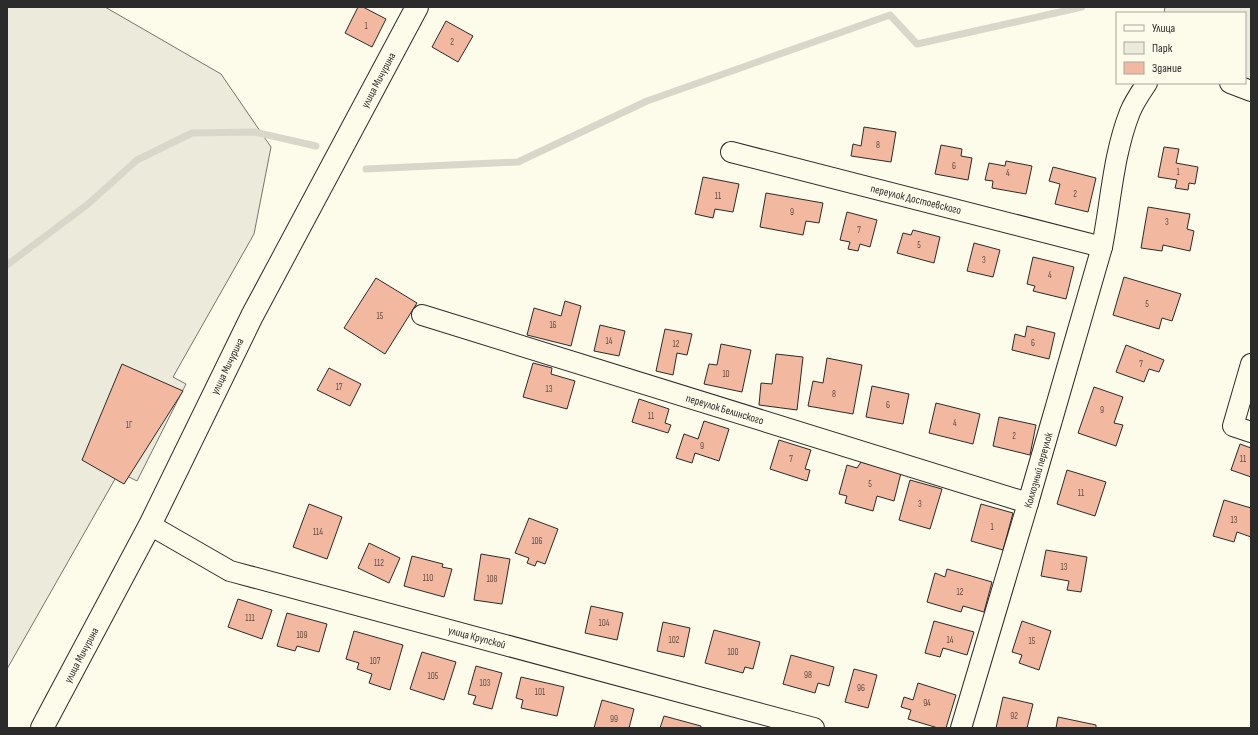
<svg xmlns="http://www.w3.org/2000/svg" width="1258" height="735" font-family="'Sofia Sans Condensed',sans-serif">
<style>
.green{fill:#ecebdb;stroke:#74746e}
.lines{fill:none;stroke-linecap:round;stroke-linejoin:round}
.stream{stroke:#d8d7c9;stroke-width:7}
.building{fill:#f2b8a0;stroke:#2b2b2b}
.minor-casing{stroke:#2b2b2b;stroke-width:22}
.tertiary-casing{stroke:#2b2b2b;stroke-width:24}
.minor{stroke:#fdfbea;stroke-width:20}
.tertiary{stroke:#fdfbea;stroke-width:22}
.labels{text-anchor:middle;stroke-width:3;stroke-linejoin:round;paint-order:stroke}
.number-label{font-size:9px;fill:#5d4e48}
.street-label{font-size:11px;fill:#2b2b2b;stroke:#fdfbea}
</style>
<rect width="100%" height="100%" fill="#fdfbea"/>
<g class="green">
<path d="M 7,7 L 105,7 L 221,74 L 271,147 L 254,234 L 173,377 L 186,384 L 137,481 L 119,472 L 7,669 Z"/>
<path d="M 1165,7 L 1251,7 L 1251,85 L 1245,82 L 1245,13 L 1164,13 Z"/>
</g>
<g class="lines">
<g class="stream">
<path d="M 366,169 L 518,162 L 647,101 L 890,15 L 917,44 L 1082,7"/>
<path d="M 7,265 L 88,204 L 137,160 L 192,133 L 254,132 L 316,146"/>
</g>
</g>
<g class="building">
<path d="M 358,7 L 363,7 L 386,19 L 372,47 L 345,33 Z"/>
<path d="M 446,21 L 473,36 L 458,62 L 432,47 Z"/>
<path d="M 864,127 L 896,132 L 891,162 L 851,156 L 853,144 L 861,146 Z"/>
<path d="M 941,145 L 962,149 L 961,156 L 972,158 L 968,180 L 935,174 Z"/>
<path d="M 1164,147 L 1179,149 L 1176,163 L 1198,167 L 1195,184 L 1189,183 L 1188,190 L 1175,188 L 1177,180 L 1158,177 Z"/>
<path d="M 1006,161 L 1032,166 L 1026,194 L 992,188 L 993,181 L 985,180 L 989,163 L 1005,166 Z"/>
<path d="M 1053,167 L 1096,178 L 1088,212 L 1055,204 L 1060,184 L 1049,181 Z"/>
<path d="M 703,177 L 739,184 L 733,212 L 715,209 L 713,218 L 695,214 Z"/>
<path d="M 766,193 L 823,203 L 819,223 L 806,221 L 803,235 L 760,227 Z"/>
<path d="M 1148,207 L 1190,214 L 1187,229 L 1194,231 L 1190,251 L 1163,245 L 1162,251 L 1141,248 Z"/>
<path d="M 847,212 L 877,220 L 870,247 L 860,244 L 858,251 L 848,249 L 850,242 L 840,240 Z"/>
<path d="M 913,230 L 940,237 L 934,263 L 897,253 L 903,233 L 911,235 Z"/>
<path d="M 974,243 L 1000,250 L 993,277 L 967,271 Z"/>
<path d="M 1033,257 L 1074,267 L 1066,299 L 1033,291 L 1035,286 L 1027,284 Z"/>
<path d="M 1124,277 L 1181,294 L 1172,321 L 1162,318 L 1159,329 L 1113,315 Z"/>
<path d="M 376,278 L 417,303 L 385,354 L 344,328 Z"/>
<path d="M 565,301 L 581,306 L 571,346 L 527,335 L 534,308 L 561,316 Z"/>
<path d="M 600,325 L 625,331 L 619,356 L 594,351 Z"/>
<path d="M 1027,326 L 1055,333 L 1049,359 L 1012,350 L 1015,334 L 1025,337 Z"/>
<path d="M 665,329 L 692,334 L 687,355 L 677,353 L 673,375 L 656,371 Z"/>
<path d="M 721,344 L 751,350 L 742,392 L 704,384 L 709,364 L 717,365 Z"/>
<path d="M 1126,345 L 1164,360 L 1159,372 L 1149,369 L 1144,382 L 1116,372 Z"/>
<path d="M 776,354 L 803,357 L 797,410 L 759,405 L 761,383 L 772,384 Z"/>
<path d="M 827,358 L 862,365 L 853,414 L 808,406 L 813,381 L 823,383 Z"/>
<path d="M 533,363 L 552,368 L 551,374 L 575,381 L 567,409 L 523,397 Z"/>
<path d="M 122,364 L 183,391 L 124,484 L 82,460 Z"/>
<path d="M 329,368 L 361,384 L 350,406 L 317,390 Z"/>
<path d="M 872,386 L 909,394 L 903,424 L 866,417 Z"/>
<path d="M 1094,387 L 1123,397 L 1114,423 L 1123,425 L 1116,446 L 1078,433 Z"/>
<path d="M 639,399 L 669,409 L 665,423 L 671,425 L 668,433 L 632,422 Z"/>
<path d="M 936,403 L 980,414 L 973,444 L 929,433 Z"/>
<path d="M 999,417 L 1036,425 L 1030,455 L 993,446 Z"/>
<path d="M 704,421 L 729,429 L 719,461 L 695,453 L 692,463 L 676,458 L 684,434 L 698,439 Z"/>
<path d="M 779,440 L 811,450 L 805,469 L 810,470 L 807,481 L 770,469 Z"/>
<path d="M 1240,444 L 1251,448 L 1251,477 L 1231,470 Z"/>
<path d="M 861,462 L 901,473 L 894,501 L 877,496 L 873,511 L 845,503 L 847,496 L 839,494 L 847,465 L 857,468 Z"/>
<path d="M 1067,470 L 1106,482 L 1095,516 L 1057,504 Z"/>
<path d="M 910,480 L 942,489 L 930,529 L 899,520 Z"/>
<path d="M 1224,500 L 1251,508 L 1251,537 L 1237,532 L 1234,542 L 1213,536 Z"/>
<path d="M 309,504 L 342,517 L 327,559 L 293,547 Z"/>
<path d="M 981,504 L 1013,513 L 1003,550 L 971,541 Z"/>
<path d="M 529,518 L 558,529 L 545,564 L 537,561 L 535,566 L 527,563 L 529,558 L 515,553 Z"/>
<path d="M 369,543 L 400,558 L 389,583 L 358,568 Z"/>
<path d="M 1046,550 L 1087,557 L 1081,592 L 1067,590 L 1069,581 L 1041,576 Z"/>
<path d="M 481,554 L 510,559 L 502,604 L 474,600 Z"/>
<path d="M 412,556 L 443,564 L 442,567 L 452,569 L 444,597 L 404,586 Z"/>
<path d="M 947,569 L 992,582 L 984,612 L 963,606 L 961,612 L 927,602 L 935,573 L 945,577 Z"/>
<path d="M 238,599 L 272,610 L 262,639 L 228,627 Z"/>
<path d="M 591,606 L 623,613 L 617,640 L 585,633 Z"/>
<path d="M 287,613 L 327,624 L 319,652 L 297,646 L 295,651 L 277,646 Z"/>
<path d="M 934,621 L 974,632 L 967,655 L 943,648 L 940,657 L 925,653 Z"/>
<path d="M 1022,621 L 1051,631 L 1039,670 L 1019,663 L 1022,655 L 1012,652 Z"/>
<path d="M 663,622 L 690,628 L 684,657 L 657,651 Z"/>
<path d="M 714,630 L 760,642 L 753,669 L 745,667 L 743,673 L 705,663 Z"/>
<path d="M 354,631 L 403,645 L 390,690 L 369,683 L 372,674 L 357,669 L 359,663 L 346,659 Z"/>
<path d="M 422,652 L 456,662 L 444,700 L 410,689 Z"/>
<path d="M 791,655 L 834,667 L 829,686 L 818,683 L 815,693 L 783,684 Z"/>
<path d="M 476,666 L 502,673 L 492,709 L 473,704 L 476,696 L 468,694 Z"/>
<path d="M 854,669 L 877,675 L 868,708 L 845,702 Z"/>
<path d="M 521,677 L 564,687 L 557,716 L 521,708 L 523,700 L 516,698 Z"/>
<path d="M 918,683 L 956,695 L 946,728 L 938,728 L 908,719 L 911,710 L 901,707 L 904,697 L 913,700 Z"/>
<path d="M 1003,697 L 1033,704 L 1027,728 L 996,728 Z"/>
<path d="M 602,700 L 634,709 L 629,728 L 594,728 Z"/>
<path d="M 664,716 L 701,726 L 701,728 L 660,728 Z"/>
<path d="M 1058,717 L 1096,725 L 1096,728 L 1056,728 Z"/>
</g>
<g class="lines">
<g class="minor-casing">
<g id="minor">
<path d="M 1230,83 L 1251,91"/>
<path d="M 731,152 L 1102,247"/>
<path d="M 422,315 L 1028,503"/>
<path d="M 1251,364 L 1233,426 L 1251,432"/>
<path d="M 150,525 L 230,571 L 814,728"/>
<path d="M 961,728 L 1028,503 L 1102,247 C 1111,202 1113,155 1130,112 C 1134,102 1141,92 1147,83"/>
</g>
</g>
<g class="tertiary-casing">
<path id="tertiary" d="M 42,728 L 150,525 L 252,316 L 417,7"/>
</g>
<use href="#minor" class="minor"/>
<use href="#tertiary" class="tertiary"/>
</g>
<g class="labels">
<g class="number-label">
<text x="366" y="29">1</text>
<text x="452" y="45">2</text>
<text x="878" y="148">8</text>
<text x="954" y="169">6</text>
<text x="1178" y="175">1</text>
<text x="1008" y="176">4</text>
<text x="1075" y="197">2</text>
<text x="718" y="199">11</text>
<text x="792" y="215">9</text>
<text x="1167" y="225">3</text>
<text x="859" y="233">7</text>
<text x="919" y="248">5</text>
<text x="984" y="263">3</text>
<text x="1050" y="278">4</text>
<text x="1147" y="307">5</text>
<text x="380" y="319">15</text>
<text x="553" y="328">16</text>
<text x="609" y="344">14</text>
<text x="1033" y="346">6</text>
<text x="676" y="347">12</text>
<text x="1141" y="367">7</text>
<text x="726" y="377">10</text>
<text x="339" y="390">17</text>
<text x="549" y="392">13</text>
<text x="834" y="397">8</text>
<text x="888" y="408">6</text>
<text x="1102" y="413">9</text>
<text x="651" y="419">11</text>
<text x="955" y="426">4</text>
<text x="129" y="428">1Г</text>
<text x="1014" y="439">2</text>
<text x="702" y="449">9</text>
<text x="791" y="462">7</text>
<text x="1243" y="462">11</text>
<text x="870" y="487">5</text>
<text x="1081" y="496">11</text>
<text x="920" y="507">3</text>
<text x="1234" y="523">13</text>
<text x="992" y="530">1</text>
<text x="318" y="535">114</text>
<text x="537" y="544">106</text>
<text x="379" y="566">112</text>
<text x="1064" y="570">13</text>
<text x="428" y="581">110</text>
<text x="492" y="582">108</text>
<text x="960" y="595">12</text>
<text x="250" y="621">111</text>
<text x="604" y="626">104</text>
<text x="302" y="638">109</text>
<text x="674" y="643">102</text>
<text x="950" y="643">14</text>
<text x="1032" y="644">15</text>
<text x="733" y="655">100</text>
<text x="375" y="664">107</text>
<text x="808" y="678">98</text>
<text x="433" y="679">105</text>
<text x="485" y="686">103</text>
<text x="861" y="691">96</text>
<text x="540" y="695">101</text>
<text x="927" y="706">94</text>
<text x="1014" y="719">92</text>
<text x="614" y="722">99</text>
</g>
<g class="street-label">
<text transform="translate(378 80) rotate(-62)" y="4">улица Мичурина</text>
<text transform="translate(916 199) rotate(14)" y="4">переулок Достоевского</text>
<text transform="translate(227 366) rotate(-64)" y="4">улица Мичурина</text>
<text transform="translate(725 409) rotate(17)" y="4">переулок Белинского</text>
<text transform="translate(1038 470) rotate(-74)" y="4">Колхозный переулок</text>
<text transform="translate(477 637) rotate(15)" y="4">улица Крупской</text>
<text transform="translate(81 655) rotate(-62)" y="4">улица Мичурина</text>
</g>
</g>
<rect width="1258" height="735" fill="none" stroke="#2b2b2b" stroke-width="16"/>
<rect x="1116" y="12" width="130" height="72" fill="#fdfbea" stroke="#a9a89e"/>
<rect x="1124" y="25" width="20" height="6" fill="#fdfbea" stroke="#a9a89e"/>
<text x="1152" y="32" font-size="12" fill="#2b2b2b">Улица</text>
<rect x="1124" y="42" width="20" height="12" fill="#ecebdb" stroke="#a9a89e"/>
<text x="1152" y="52" font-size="12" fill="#2b2b2b">Парк</text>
<rect x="1124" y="62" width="20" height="12" fill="#f2b8a0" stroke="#a9a89e"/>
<text x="1152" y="72" font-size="12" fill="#2b2b2b">Здание</text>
</svg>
